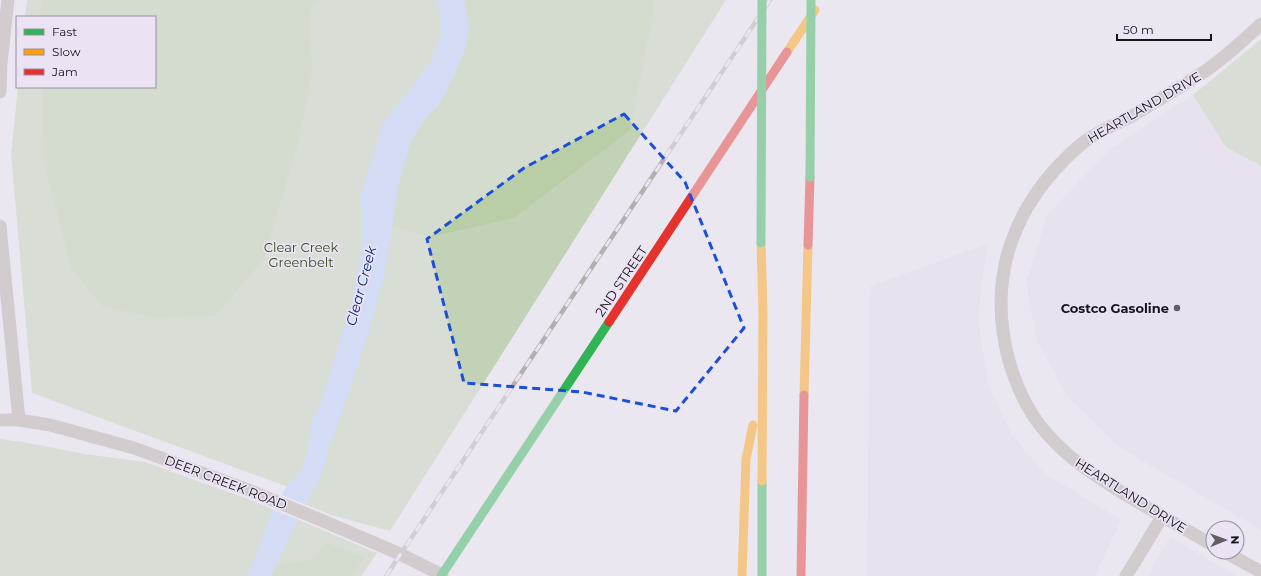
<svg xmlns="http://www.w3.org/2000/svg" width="1261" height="576" font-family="Montserrat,sans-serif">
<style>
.built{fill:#e3dbec}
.green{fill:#c2d2b7}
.forest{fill:#b9cea6}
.water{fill:#b7cdfa}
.pier{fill:#ebe7f0}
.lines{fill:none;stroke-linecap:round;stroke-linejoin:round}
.street{stroke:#b7aca7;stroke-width:13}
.fast{stroke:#30b455;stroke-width:9}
.slow{stroke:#ff9f0a;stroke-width:9}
.jam{stroke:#e5322d;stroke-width:9}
.rail-casing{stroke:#b5aeaf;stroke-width:4.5}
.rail{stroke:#ebe3f4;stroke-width:3;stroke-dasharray:9;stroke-linecap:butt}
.fast-bridge{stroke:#30b455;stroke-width:9}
.marked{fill:none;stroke:#1d4ed8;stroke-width:3;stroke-dasharray:8 5;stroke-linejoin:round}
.poi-dot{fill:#615e65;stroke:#ebe3f4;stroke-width:1.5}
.labels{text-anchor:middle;stroke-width:3.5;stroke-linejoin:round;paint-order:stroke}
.street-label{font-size:13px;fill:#17141a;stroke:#ebe3f4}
.park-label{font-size:13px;fill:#334e17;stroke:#ebe3f4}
.poi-label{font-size:13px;font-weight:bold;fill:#17141a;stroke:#ebe3f4;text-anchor:end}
.water-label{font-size:14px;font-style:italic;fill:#01287b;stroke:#ebe3f4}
</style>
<rect width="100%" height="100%" fill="#ebe7f0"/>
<g class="built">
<path d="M 1193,95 L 1226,147 L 1261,166 L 1261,530 L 1119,447 L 1069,398 L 1037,342 L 1026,281 L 1048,214 L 1109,150 Z"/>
<path d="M 987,244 L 978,317 L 988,385 L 1012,435 L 1044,473 L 1121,520 L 1095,576 L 867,576 L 870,286 Z"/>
<path d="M 1170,537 L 1237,576 L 1147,576 Z"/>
</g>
<g class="green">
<path d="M 27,0 L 726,0 L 390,531 L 331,515 L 305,504 L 310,495 L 32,393 L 11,154 L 18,87 L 155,87 L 155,17 L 25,17 Z"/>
<path d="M 1261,39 L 1261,166 L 1226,147 L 1193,95 Z"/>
<path d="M 0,439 L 23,442 L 85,454 L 145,462 L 243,497 L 273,509 L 268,523 L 291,531 L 297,519 L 377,553 L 361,576 L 0,576 Z"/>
</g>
<g class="forest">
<path d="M 42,0 L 317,0 L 310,15 L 312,73 L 298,144 L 264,259 L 215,316 L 157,318 L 103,307 L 71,268 L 44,163 L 42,87 L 155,87 L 155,17 L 39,17 Z"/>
<path d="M 464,0 L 654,0 L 654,11 L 630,130 L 514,218 L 430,237 L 391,226 L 399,182 L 412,139 L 426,117 L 440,103 L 455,74 L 466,47 L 469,26 Z"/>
<path d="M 327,543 L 365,557 L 352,576 L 271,576 L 276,565 L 313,559 Z"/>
</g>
<path class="water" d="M 435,0 L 464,0 L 469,26 L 466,47 L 455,74 L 440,103 L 426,117 L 412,139 L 399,182 L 385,273 L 376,304 L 370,328 L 347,398 L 328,451 L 324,466 L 318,482 L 305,504 L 271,576 L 248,576 L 273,509 L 287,486 L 300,473 L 307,453 L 311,425 L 323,397 L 350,307 L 356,278 L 361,252 L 362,218 L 360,197 L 383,122 L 415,84 L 431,60 L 441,35 L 440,10 Z"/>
<path class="pier" d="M 280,494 L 306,505 L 299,520 L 271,509 Z"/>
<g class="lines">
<g class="street">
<path d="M 0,92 L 1,63 L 8,0"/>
<path d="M 0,226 L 19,420"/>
<path d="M 0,420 L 19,420 L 50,425 L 134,448 L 246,489 L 328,523 L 400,554 L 442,575"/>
<path d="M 1213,545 C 1184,529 1155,512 1126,495 C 1099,478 1070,460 1049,436 C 1029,415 1017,388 1009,361 C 986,276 1014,203 1079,146 C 1096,131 1117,125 1137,113 C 1160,99 1184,85 1207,70 C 1226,56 1244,40 1261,24"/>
<path d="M 1225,552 L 1261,572"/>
<path d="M 1126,576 L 1162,517"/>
</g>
<g class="fast">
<path d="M 441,576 L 609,322"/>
<path d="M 762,576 L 762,481"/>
</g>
<g class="slow">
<path d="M 787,52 L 815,10"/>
<path d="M 761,243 L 763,312 L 762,481"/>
<path d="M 804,395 L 808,245"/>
<path d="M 742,576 L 746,459 L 753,425"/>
</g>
<g class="jam">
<path d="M 808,245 L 810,177"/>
<path d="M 609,322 L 787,52"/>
<path d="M 801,576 L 804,395"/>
</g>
<g class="rail-casing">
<path id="rail" d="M 386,576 L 770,0"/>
</g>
<use href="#rail" class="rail"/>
<g class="fast-bridge">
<path d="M 810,177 L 811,0"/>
<path d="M 761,243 L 762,0"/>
</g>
</g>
<path d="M0 0H1261V576H0ZM 624,114 L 685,182 L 744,328 L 676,411 L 582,392 L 464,383 L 427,239 L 524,168 Z" fill="#ebe7f0" fill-opacity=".55" fill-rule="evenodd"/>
<path class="marked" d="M 624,114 L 685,182 L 744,328 L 676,411 L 582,392 L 464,383 L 427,239 L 524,168 Z"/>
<circle class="poi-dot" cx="1177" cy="308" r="4"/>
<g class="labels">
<g class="street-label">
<text transform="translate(1144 107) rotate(-30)" y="5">HEARTLAND DRIVE</text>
<text transform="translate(621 281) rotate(-56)" y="5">2ND STREET</text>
<text transform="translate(226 482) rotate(21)" y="5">DEER CREEK ROAD</text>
<text transform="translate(1131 495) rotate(32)" y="5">HEARTLAND DRIVE</text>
</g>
<g class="park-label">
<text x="301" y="252">Clear Creek<tspan x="301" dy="15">Greenbelt</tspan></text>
</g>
<g class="poi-label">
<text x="1169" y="313">Costco Gasoline</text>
</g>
<g class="water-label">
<text transform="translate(361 286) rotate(-75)" y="5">Clear Creek</text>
</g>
</g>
<rect x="16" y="16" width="140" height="72" fill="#ebe3f4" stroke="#96909d"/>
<rect x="24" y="29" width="20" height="6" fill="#30b455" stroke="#96909d"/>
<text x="52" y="36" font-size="12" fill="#17141a">Fast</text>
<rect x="24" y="49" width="20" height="6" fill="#ff9f0a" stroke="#96909d"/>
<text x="52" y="56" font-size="12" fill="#17141a">Slow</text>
<rect x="24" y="69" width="20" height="6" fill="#e5322d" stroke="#96909d"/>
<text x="52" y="76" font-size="12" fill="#17141a">Jam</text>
<g transform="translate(1225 540) rotate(89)"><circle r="19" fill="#ebe3f4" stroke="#96909d"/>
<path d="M0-3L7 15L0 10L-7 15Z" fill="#615e65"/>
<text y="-6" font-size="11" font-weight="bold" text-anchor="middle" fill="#17141a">N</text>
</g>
<path d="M1117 34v6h94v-6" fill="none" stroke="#17141a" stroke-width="2"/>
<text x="1123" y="34" font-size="12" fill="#17141a" stroke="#ebe3f4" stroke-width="3" paint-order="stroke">50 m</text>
</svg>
